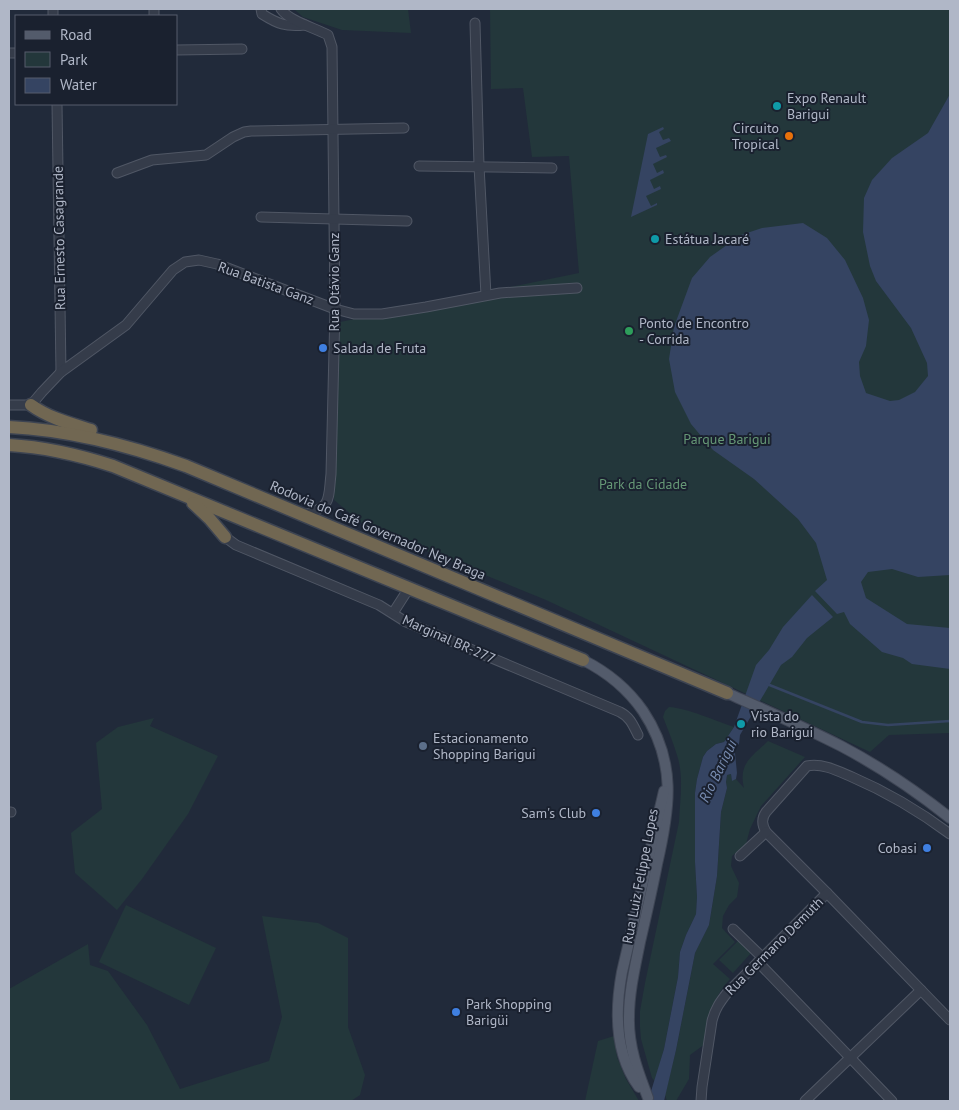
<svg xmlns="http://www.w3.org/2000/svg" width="959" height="1110" font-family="'PT Sans',sans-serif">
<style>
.green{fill:#23373b}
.water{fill:#354462}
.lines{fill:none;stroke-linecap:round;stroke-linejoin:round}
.stream{stroke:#354462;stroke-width:2.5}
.minor-casing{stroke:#505765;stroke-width:11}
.major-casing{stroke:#3e4554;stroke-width:12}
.highway-casing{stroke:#3d4452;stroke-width:15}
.minor{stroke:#353c4a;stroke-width:9}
.major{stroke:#535b6b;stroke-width:10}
.highway{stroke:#716752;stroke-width:12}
.culture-dot{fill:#0f9aa8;stroke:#1a212f;stroke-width:2}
.food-dot{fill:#e8710a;stroke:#1a212f;stroke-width:2}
.leisure-dot{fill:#2e9e5b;stroke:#1a212f;stroke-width:2}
.shop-dot{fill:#3f7fe0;stroke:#1a212f;stroke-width:2}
.service-dot{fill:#5c6f8a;stroke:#1a212f;stroke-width:2}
.labels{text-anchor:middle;stroke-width:4;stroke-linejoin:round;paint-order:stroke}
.poi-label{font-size:14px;fill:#b0b7c7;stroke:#1a212f;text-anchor:start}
.street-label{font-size:14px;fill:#b0b7c7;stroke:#1a212f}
.park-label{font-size:14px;fill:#669876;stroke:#1a212f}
.water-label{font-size:15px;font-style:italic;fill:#778baf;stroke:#1a212f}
</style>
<rect width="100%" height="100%" fill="#212a3a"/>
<g class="green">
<path d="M 294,9 L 408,9 L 411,33 L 342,30 L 303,17 Z"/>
<path d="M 490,9 L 950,9 L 950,733 L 889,735 L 870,752 L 546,600 L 365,526 L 334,500 L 340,322 L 579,273 L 569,156 L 532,157 L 523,88 L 491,89 Z"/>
<path d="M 669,707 C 687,708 716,721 734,727 L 724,742 L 716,744 L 707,751 L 703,757 L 697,779 L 695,793 L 695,862 L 697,897 L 696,914 L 686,935 L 680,952 L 678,977 L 664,1049 L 655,1081 L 652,1078 L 641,1039 L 640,1027 L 640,1011 L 645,983 L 679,822 C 680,800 684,776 677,755 C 673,742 668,730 663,717 L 665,711 Z"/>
<path d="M 154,718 L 150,726 L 218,756 L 188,814 L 142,879 L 117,910 L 75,873 L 71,833 L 102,809 L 96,743 L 118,727 Z"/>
<path d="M 768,741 L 805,757 L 761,806 L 750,829 L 746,844 L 732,856 L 731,866 L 739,883 L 737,897 L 729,905 L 723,916 L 722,928 L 735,942 L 713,964 L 730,979 C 711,1000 710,1017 705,1044 L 690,1055 L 689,1079 L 676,1101 L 667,1101 L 665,1095 L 676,1050 L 695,953 L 709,925 L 717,876 L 721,812 L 727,788 L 726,782 L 727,775 L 731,774 L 732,780 L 736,779 L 744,788 C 738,763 752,757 768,741 Z"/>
<path d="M 126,905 L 216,948 L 189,1005 L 99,962 Z"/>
<path d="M 262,916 L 318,923 L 348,938 L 348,1027 L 365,1075 L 360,1095 L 351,1101 L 9,1101 L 9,989 L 88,944 L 90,965 L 108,971 L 147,1025 L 180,1089 L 269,1061 L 282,1017 Z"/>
<path d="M 738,941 L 751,953 L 733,973 L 719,960 Z"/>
<path d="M 614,1036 L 617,1057 L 626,1079 L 639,1101 L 585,1101 L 598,1041 Z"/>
</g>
<g class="water">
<path d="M 950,94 L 950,575 L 918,577 L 892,569 L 868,572 L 861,582 L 866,598 L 907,624 L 950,628 L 950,669 L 912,664 L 903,658 L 882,652 L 850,624 L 844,612 L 837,614 L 815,591 L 827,580 L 816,543 L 798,519 L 754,479 L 713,450 L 691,424 L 675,392 L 669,359 L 674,327 L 692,278 L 710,257 L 741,235 L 762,228 L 803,223 L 827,238 L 845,260 L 863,298 L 869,320 L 866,346 L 859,362 L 860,376 L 866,393 L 890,401 L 899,400 L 915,392 L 928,376 L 927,363 L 911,328 L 876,281 L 870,266 L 863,232 L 864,198 L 872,180 L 892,158 L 928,133 Z"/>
<path d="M 663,127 L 664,129 L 659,132 L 663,140 L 669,138 L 671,141 L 656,148 L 660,157 L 666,155 L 667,157 L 653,164 L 657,173 L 663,170 L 664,173 L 650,180 L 654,189 L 660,186 L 661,189 L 646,196 L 651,206 L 657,203 L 657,205 L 631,217 L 648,134 Z"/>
<path d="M 812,595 L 833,617 L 807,638 L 792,657 L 781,665 L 740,735 L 739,744 L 735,749 L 735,753 L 737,773 L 736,779 L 732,781 L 731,774 L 727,775 L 726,782 L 727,788 L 721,812 L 717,876 L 709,925 L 695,953 L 676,1050 L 664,1101 L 648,1101 L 664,1049 L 678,977 L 680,952 L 686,935 L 696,914 L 697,897 L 695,862 L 695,793 L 697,779 L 703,757 L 707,751 L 716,744 L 724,742 L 734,727 L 756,665 L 769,650 L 783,627 Z"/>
</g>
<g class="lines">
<path class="stream" d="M 767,684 L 862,722 L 888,725 L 950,721"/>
<g class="minor-casing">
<g id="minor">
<path d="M 53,9 L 53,16"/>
<path d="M 154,9 L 154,16"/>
<path d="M 261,9 L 262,14 C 278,24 285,27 305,25"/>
<path d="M 281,9 C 289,21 315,28 328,35 L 332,47 L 335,309 L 331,474 C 328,500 332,507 304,515"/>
<path d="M 475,23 L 479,166 L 486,295"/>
<path d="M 176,50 L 242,49"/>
<path d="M 9,53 L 16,53"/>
<path d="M 57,104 L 61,372"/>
<path d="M 419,166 L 552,168"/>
<path d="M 117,173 L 152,160 L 206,155 L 233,137 L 244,132 L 251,131 L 404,128"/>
<path d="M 261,217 L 407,221"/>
<path d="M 9,405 L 31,405 L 42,392 L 61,372 L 126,325 L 173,270 L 185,262 L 199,260 L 217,264 L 335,309 L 354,314 L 382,314 L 426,307 L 500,293 L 577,288"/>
<path d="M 225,537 L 236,545 L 379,605 L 406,622 L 620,712 C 630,717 633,725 638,735"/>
<path d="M 393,613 L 409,588"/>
<path d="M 9,812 L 11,812"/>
<path d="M 950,834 C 919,811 887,792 852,777 C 838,771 823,763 807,766 L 766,812 C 761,819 762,825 766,832 L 827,893 L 950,1020"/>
<path d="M 740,856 L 766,832"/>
<path d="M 733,929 L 763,958"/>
<path d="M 758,962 L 892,1101"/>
<path d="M 701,1101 L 702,1087 L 712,1021 C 715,1009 720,1002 727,993 L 827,893"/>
<path d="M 805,1101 L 921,990"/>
</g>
</g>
<g class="major-casing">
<g id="major">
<path d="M 583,660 C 607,672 627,688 643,711 C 677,762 670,808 657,864 C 652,890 646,916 640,942 C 635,967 629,992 629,1017 C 628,1046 638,1072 648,1098"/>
<path d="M 727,693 C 765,710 804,727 841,746 C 879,766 916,791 950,818"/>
<path d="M 639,1087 C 615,1055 615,1010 622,972 L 664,791"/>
</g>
</g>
<g class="highway-casing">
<g id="highway">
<path d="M 31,405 C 49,418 69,423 91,430"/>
<path d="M 9,427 C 71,430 128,445 186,466 L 727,693"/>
<path d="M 9,445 C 45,447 79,455 113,466 L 583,660"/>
<path d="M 193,503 L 209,518 L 225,537"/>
</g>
</g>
<use href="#minor" class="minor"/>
<use href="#major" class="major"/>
<use href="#highway" class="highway"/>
</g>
<g class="culture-dot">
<circle cx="777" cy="106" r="5"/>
<circle cx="655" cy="239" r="5"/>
<circle cx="741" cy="724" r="5"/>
</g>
<circle class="food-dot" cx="789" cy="136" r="5"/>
<circle class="leisure-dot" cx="629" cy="331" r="5"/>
<g class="shop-dot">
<circle cx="323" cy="348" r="5"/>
<circle cx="596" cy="813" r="5"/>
<circle cx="927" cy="848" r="5"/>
<circle cx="456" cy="1012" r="5"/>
</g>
<circle class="service-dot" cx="423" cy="746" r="5"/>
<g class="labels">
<g class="poi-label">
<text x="787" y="103">Expo Renault<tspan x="787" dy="16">Barigui</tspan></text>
<text x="779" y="133" text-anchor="end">Circuito<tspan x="779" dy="16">Tropical</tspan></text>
<text x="665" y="244">Estátua Jacaré</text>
<text x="639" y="328">Ponto de Encontro<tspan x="639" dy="16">- Corrida</tspan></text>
<text x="333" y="353">Salada de Fruta</text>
<text x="751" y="721">Vista do<tspan x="751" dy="16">rio Barigui</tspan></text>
<text x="433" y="743">Estacionamento<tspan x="433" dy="16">Shopping Barigui</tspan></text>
<text x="586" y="818" text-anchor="end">Sam's Club</text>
<text x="917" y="853" text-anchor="end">Cobasi</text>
<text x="466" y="1009">Park Shopping<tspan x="466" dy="16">Barigüi</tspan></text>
</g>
<g class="street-label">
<text transform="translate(59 238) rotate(-91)" y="5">Rua Ernesto Casagrande</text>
<text transform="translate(334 282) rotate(-90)" y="5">Rua Otávio Ganz</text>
<text transform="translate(266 283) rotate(20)" y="5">Rua Batista Ganz</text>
<text transform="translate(378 530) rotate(23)" y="5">Rodovia do Café Governador Ney Braga</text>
<text transform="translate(449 639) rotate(24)" y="5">Marginal BR-277</text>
<text transform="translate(640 876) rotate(-79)" y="5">Rua Luiz Felippe Lopes</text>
<text transform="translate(774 946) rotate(-45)" y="5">Rua Germano Demuth</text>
</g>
<g class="park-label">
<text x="727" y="444">Parque Barigui</text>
<text x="643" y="489">Park da Cidade</text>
</g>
<g class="water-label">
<text transform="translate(718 771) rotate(-64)" y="5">Rio Barigui</text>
</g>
</g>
<rect width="959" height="1110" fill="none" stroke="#b0b7c7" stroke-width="20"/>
<rect x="15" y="15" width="162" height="90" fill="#1a212f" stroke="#565d6c"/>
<rect x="25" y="31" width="25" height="8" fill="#535b6b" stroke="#565d6c"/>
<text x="60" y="40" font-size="15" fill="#b0b7c7">Road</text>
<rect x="25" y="52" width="25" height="15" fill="#23373b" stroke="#565d6c"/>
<text x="60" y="65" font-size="15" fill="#b0b7c7">Park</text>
<rect x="25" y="78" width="25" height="15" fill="#354462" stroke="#565d6c"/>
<text x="60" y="90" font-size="15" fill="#b0b7c7">Water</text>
</svg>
